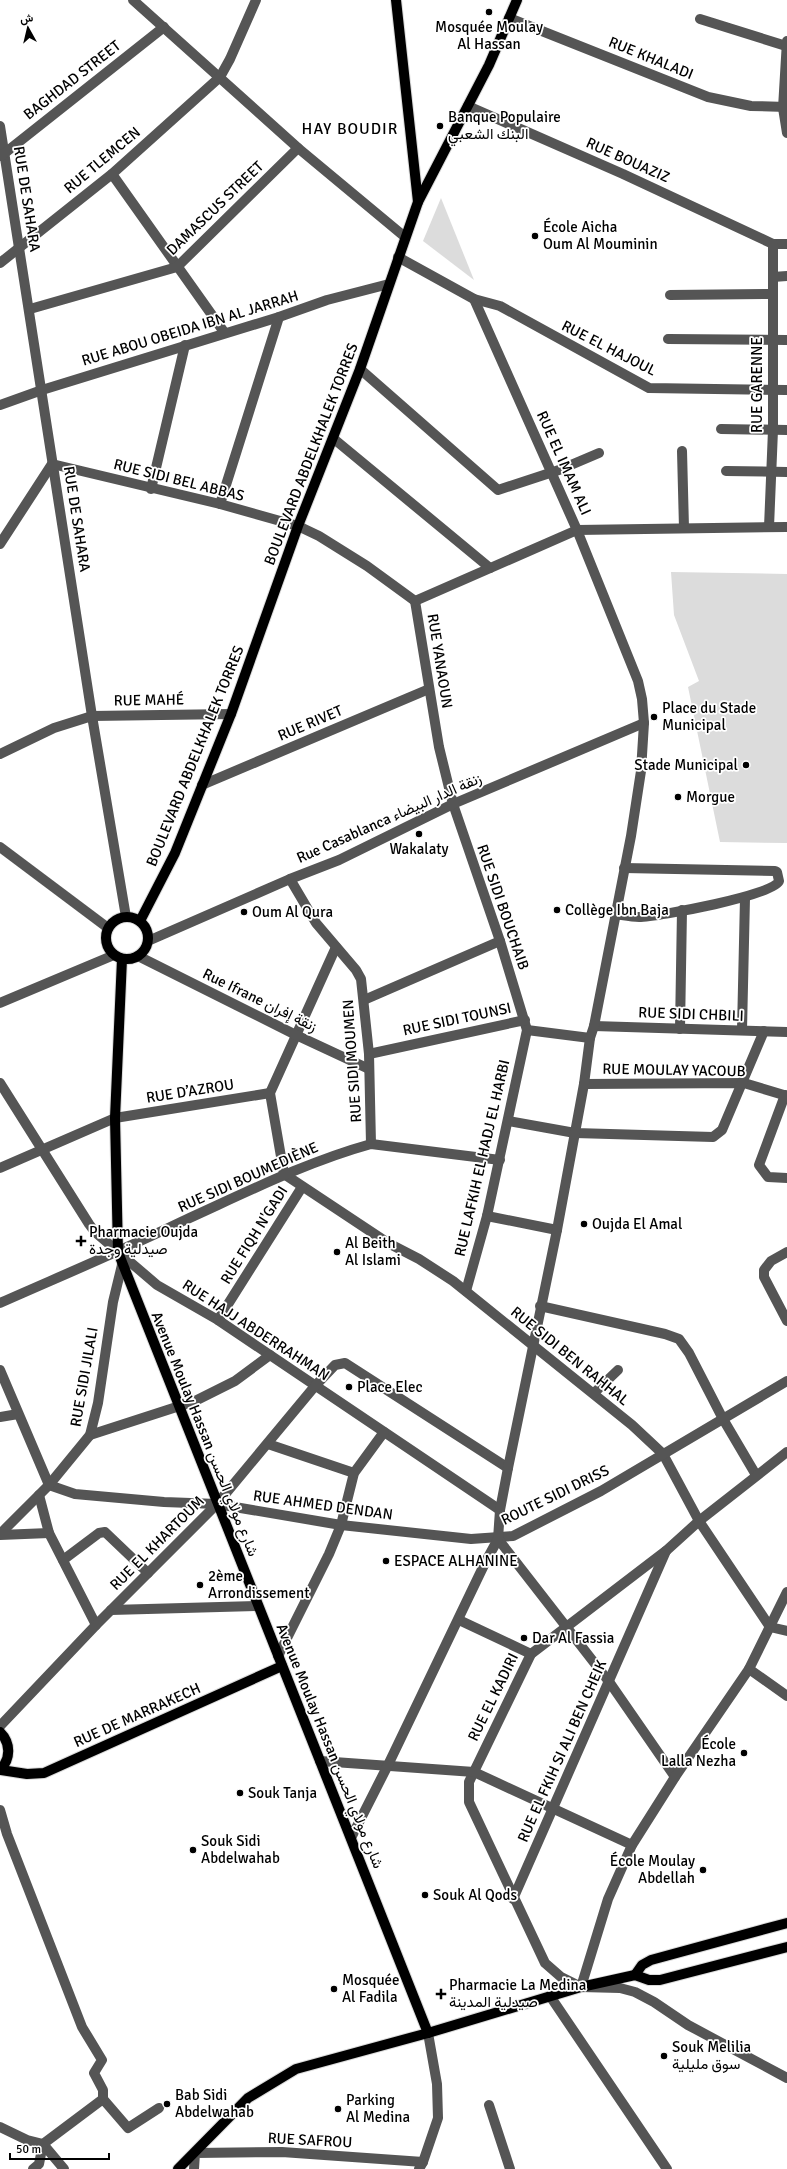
<svg xmlns="http://www.w3.org/2000/svg" width="787" height="2169" font-family="Signika,Vazirmatn,sans-serif">
<style>
.green{fill:#dcdcdc}
.lines{fill:none;stroke-linecap:round;stroke-linejoin:round}
.major-casing{stroke:#dbdbdb;stroke-width:12}
.minor{stroke:#555;stroke-width:10}
.major{stroke:#000;stroke-width:10}
.poi-dot{fill:#000;stroke:#fff;stroke-width:1.5}
.labels{text-anchor:middle;stroke-width:3.5;stroke-linejoin:round;paint-order:stroke}
.poi-label{font-size:15px;fill:#000;stroke:#fff;text-anchor:start}
.street-label{font-size:15px;fill:#000;stroke:#fff}
.neighbourhood-label{font-size:16px;letter-spacing:1px;fill:#000;stroke:#fff}
</style>
<rect width="100%" height="100%" fill="#fff"/>
<g class="green">
<path d="M 441,198 L 474,280 L 423,241 Z"/>
<path d="M 671,572 L 787,574 L 787,843 L 720,842 L 688,687 L 699,681 L 674,615 Z"/>
</g>
<g class="lines">
<g class="major-casing">
<g id="major">
<path d="M 396,0 L 418,202"/>
<circle cx="127" cy="938" r="21"/>
<path d="M 140,921 L 175,853 L 231,714 L 298,526 L 360,369 L 418,202 L 489,65 L 517,0"/>
<path d="M 122,959 L 115,1118 L 118,1252 L 428,2033"/>
<path d="M 0,1732 C 11,1743 11,1759 0,1770"/>
<path d="M 1,1770 L 27,1774 L 44,1773 L 282,1666"/>
<path d="M 635,1975 L 642,1965 L 651,1960 L 787,1923"/>
<path d="M 178,2169 L 248,2098 L 296,2069 L 428,2033 L 581,1987 L 635,1975 L 649,1980 L 660,1980 L 787,1947"/>
</g>
</g>
<g class="minor">
<path d="M 133,0 L 298,148 L 405,237"/>
<path d="M 509,18 L 708,97 L 751,106 L 787,107"/>
<path d="M 700,19 L 786,46"/>
<path d="M 787,41 L 783,108 L 787,133"/>
<path d="M 468,106 L 623,174 L 773,244 L 787,244"/>
<path d="M 0,126 L 92,716 L 126,917"/>
<path d="M 1,156 L 164,27"/>
<path d="M 112,174 L 224,332"/>
<path d="M 398,257 L 474,299 L 500,306 L 649,388 L 787,390"/>
<path d="M 0,263 L 112,174 L 220,77 L 230,59 L 256,0"/>
<path d="M 773,277 L 787,276"/>
<path d="M 670,295 L 773,294"/>
<path d="M 30,309 L 177,267 L 298,148"/>
<path d="M 668,339 L 787,340"/>
<path d="M 360,369 L 498,490 L 559,470 L 599,453"/>
<path d="M 0,405 L 42,390 L 279,317 L 327,300 L 389,284"/>
<path d="M 721,429 L 787,430"/>
<path d="M 334,439 L 490,568"/>
<path d="M 682,451 L 684,528"/>
<path d="M 726,471 L 787,472"/>
<path d="M 151,489 L 185,345"/>
<path d="M 220,504 L 279,317"/>
<path d="M 769,527 L 773,430 L 773,244"/>
<path d="M 0,544 L 52,464 L 220,504 L 298,526 L 319,536 L 367,566 L 415,601"/>
<path d="M 415,601 L 439,747 L 453,804 L 500,941 L 527,1030 L 487,1216 L 466,1291"/>
<path d="M 415,601 L 577,530 L 787,527"/>
<path d="M 0,754 L 54,728 L 92,716 L 231,714"/>
<path d="M 202,785 L 429,689"/>
<path d="M 0,847 L 108,928"/>
<path d="M 290,879 L 316,923 L 356,970 L 361,979 L 369,1054 L 371,1144"/>
<path d="M 614,914 C 622,915 631,917 639,917 C 657,917 776,895 779,881 L 777,872 L 775,871 L 624,868"/>
<path d="M 148,941 L 290,879 L 339,860 L 453,804 L 644,723"/>
<path d="M 336,947 L 270,1093 L 284,1174 L 388,1243 L 419,1259 L 453,1281 L 632,1425 L 663,1454 L 699,1521 L 770,1627 L 787,1631"/>
<path d="M 138,956 L 296,1035 L 369,1069"/>
<path d="M 364,1000 L 500,941"/>
<path d="M 0,1003 L 114,955"/>
<path d="M 594,1026 L 787,1032"/>
<path d="M 680,1029 L 682,910"/>
<path d="M 527,1030 L 590,1038"/>
<path d="M 742,1030 L 745,898"/>
<path d="M 369,1054 L 525,1020"/>
<path d="M 0,1083 L 89,1224 L 95,1232 L 157,1285 L 218,1320 L 500,1510"/>
<path d="M 584,1084 L 744,1083 L 787,1096"/>
<path d="M 785,1095 L 759,1165 L 768,1177 L 787,1178"/>
<path d="M 508,1121 L 575,1133 L 713,1137 L 722,1130 L 764,1031"/>
<path d="M 0,1168 L 115,1118 L 270,1093"/>
<path d="M 487,1216 L 557,1230"/>
<path d="M 787,1252 L 771,1261 L 764,1270 L 764,1277 L 787,1321"/>
<path d="M 0,1303 C 61,1276 123,1250 183,1221 C 245,1193 306,1162 371,1144 L 500,1160"/>
<path d="M 540,1306 L 665,1334 L 679,1339 L 689,1353 L 723,1419 L 756,1475"/>
<path d="M 218,1320 L 302,1187"/>
<path d="M 0,1370 L 49,1485"/>
<path d="M 594,1393 L 618,1370"/>
<path d="M 0,1417 L 18,1414"/>
<path d="M 90,1435 L 195,1401 L 235,1381 L 270,1355"/>
<path d="M 268,1444 L 354,1473"/>
<path d="M 787,1452 L 699,1521 L 667,1550 L 531,1654 L 469,1782 L 469,1802 L 545,1963 L 561,1977 L 581,1987 L 620,1988 L 635,1992 L 654,2002 L 688,2025 L 787,2078"/>
<path d="M 49,1485 L 75,1494 L 164,1502 L 217,1504 L 341,1525 L 471,1539 L 513,1536 L 601,1491 L 787,1381"/>
<path d="M 39,1495 L 49,1533 L 96,1625"/>
<path d="M 0,1534 L 49,1485 L 90,1435 L 98,1403 L 113,1302 L 122,1265"/>
<path d="M 0,1535 L 49,1533"/>
<path d="M 498,1539 L 610,1683 L 675,1777"/>
<path d="M 63,1560 L 99,1533 L 105,1532 L 148,1573"/>
<path d="M 111,1610 L 257,1606"/>
<path d="M 459,1620 L 531,1654"/>
<path d="M 278,1656 L 329,1554 L 341,1525 L 354,1473 L 384,1432"/>
<path d="M 749,1669 L 787,1696"/>
<path d="M 0,1726 L 96,1625 L 217,1504 L 315,1386 L 335,1365 L 345,1363 L 508,1468"/>
<path d="M 320,1761 L 474,1772 L 632,1845"/>
<path d="M 0,1810 L 7,1834 L 82,2027 L 102,2060 L 94,2073 L 103,2090 L 103,2099"/>
<path d="M 351,1838 L 388,1765 L 485,1563 L 498,1539 L 500,1510 L 508,1468 L 557,1230 L 584,1084 L 590,1038 L 594,1026 L 631,836 L 641,771 L 644,723 L 642,699 L 638,681 L 577,530 L 474,299"/>
<path d="M 513,1899 L 666,1551"/>
<path d="M 581,1987 L 608,1899 L 632,1845 L 675,1777 L 749,1669 L 787,1592"/>
<path d="M 550,1996 L 667,2169"/>
<path d="M 489,2105 L 510,2169"/>
<path d="M 0,2127 L 27,2140 L 43,2144 L 64,2169"/>
<path d="M 33,2169 L 39,2164 L 43,2144 L 103,2099 L 128,2128 L 159,2108"/>
<path d="M 194,2169 L 195,2153 L 282,2152 L 423,2162"/>
<path d="M 419,2169 L 423,2162 L 438,2118 L 437,2084 L 428,2033"/>
</g>
<use href="#major" class="major"/>
</g>
<g class="poi-dot">
<circle cx="489" cy="12" r="4"/>
<circle cx="440" cy="126" r="4"/>
<circle cx="535" cy="236" r="4"/>
<circle cx="654" cy="717" r="4"/>
<circle cx="746" cy="765" r="4"/>
<circle cx="678" cy="797" r="4"/>
<circle cx="419" cy="834" r="4"/>
<circle cx="557" cy="910" r="4"/>
<circle cx="244" cy="912" r="4"/>
<circle cx="584" cy="1224" r="4"/>
<path d="M79 1235h4v4h4v4h-4v4h-4v-4h-4v-4h4z"/>
<circle cx="337" cy="1252" r="4"/>
<circle cx="349" cy="1387" r="4"/>
<circle cx="386" cy="1561" r="4"/>
<circle cx="200" cy="1585" r="4"/>
<circle cx="524" cy="1638" r="4"/>
<circle cx="744" cy="1753" r="4"/>
<circle cx="240" cy="1793" r="4"/>
<circle cx="193" cy="1850" r="4"/>
<circle cx="703" cy="1870" r="4"/>
<circle cx="425" cy="1895" r="4"/>
<circle cx="334" cy="1989" r="4"/>
<path d="M439 1988h4v4h4v4h-4v4h-4v-4h-4v-4h4z"/>
<circle cx="664" cy="2056" r="4"/>
<circle cx="167" cy="2104" r="4"/>
<circle cx="338" cy="2109" r="4"/>
</g>
<g class="labels">
<g class="poi-label">
<text x="489" y="32" text-anchor="middle">Mosquée Moulay<tspan x="489" dy="17">Al Hassan</tspan></text>
<text x="448" y="122">Banque Populaire<tspan x="448" dy="17">البنك الشعبي</tspan></text>
<text x="543" y="232">École Aicha<tspan x="543" dy="17">Oum Al Mouminin</tspan></text>
<text x="662" y="713">Place du Stade<tspan x="662" dy="17">Municipal</tspan></text>
<text x="738" y="770" text-anchor="end">Stade Municipal</text>
<text x="686" y="802">Morgue</text>
<text x="419" y="854" text-anchor="middle">Wakalaty</text>
<text x="565" y="915">Collège Ibn Baja</text>
<text x="252" y="917">Oum Al Qura</text>
<text x="592" y="1229">Oujda El Amal</text>
<text x="89" y="1237">Pharmacie Oujda<tspan x="89" dy="17">صيدلية وجدة</tspan></text>
<text x="345" y="1248">Al Beith<tspan x="345" dy="17">Al Islami</tspan></text>
<text x="357" y="1392">Place Elec</text>
<text x="394" y="1566">ESPACE ALHANINE</text>
<text x="208" y="1581">2ème<tspan x="208" dy="17">Arrondissement</tspan></text>
<text x="532" y="1643">Dar Al Fassia</text>
<text x="736" y="1749" text-anchor="end">École<tspan x="736" dy="17">Lalla Nezha</tspan></text>
<text x="248" y="1798">Souk Tanja</text>
<text x="201" y="1846">Souk Sidi<tspan x="201" dy="17">Abdelwahab</tspan></text>
<text x="695" y="1866" text-anchor="end">École Moulay<tspan x="695" dy="17">Abdellah</tspan></text>
<text x="433" y="1900">Souk Al Qods</text>
<text x="342" y="1985">Mosquée<tspan x="342" dy="17">Al Fadila</tspan></text>
<text x="449" y="1990">Pharmacie La Medina<tspan x="449" dy="17">صيدلية المدينة</tspan></text>
<text x="672" y="2052">Souk Melilia<tspan x="672" dy="17">سوق مليلية</tspan></text>
<text x="175" y="2100">Bab Sidi<tspan x="175" dy="17">Abdelwahab</tspan></text>
<text x="346" y="2105">Parking<tspan x="346" dy="17">Al Medina</tspan></text>
</g>
<g class="street-label">
<text transform="translate(651 58) rotate(22)" y="5">RUE KHALADI</text>
<text transform="translate(72 80) rotate(-38)" y="5">BAGHDAD STREET</text>
<text transform="translate(102 160) rotate(-40)" y="5">RUE TLEMCEN</text>
<text transform="translate(628 160) rotate(24)" y="5">RUE BOUAZIZ</text>
<text transform="translate(27 199) rotate(81)" y="5">RUE DE SAHARA</text>
<text transform="translate(215 208) rotate(-44)" y="5">DAMASCUS STREET</text>
<text transform="translate(190 328) rotate(-17)" y="5">RUE ABOU OBEIDA IBN AL JARRAH</text>
<text transform="translate(609 348) rotate(27)" y="5">RUE EL HAJOUL</text>
<text transform="translate(757 385) rotate(-90)" y="5">RUE GARENNE</text>
<text transform="translate(311 454) rotate(-69)" y="5">BOULEVARD ABDELKHALEK TORRES</text>
<text transform="translate(564 463) rotate(66)" y="5">RUE EL IMAM ALI</text>
<text transform="translate(179 480) rotate(14)" y="5">RUE SIDI BEL ABBAS</text>
<text transform="translate(77 519) rotate(81)" y="5">RUE DE SAHARA</text>
<text transform="translate(440 661) rotate(81)" y="5">RUE YANAOUN</text>
<text transform="translate(149 700) rotate(-1)" y="5">RUE MAHÉ</text>
<text transform="translate(310 723) rotate(-23)" y="5">RUE RIVET</text>
<text transform="translate(195 756) rotate(-68)" y="5">BOULEVARD ABDELKHALEK TORRES</text>
<text transform="translate(389 818) rotate(-24)" y="5">Rue Casablanca زنقة الدار البيضاء</text>
<text transform="translate(503 907) rotate(71)" y="5">RUE SIDI BOUCHAIB</text>
<text transform="translate(260 1000) rotate(26)" y="5">Rue Ifrane زنقة إفران</text>
<text transform="translate(691 1014) rotate(2)" y="5">RUE SIDI CHBILI</text>
<text transform="translate(457 1019) rotate(-12)" y="5">RUE SIDI TOUNSI</text>
<text transform="translate(352 1061) rotate(-94)" y="5">RUE SIDI MOUMEN</text>
<text transform="translate(674 1070) rotate(1)" y="5">RUE MOULAY YACOUB</text>
<text transform="translate(190 1091) rotate(-9)" y="5">RUE D’AZROU</text>
<text transform="translate(482 1158) rotate(-77)" y="5">RUE LAFKIH EL HADJ EL HARBI</text>
<text transform="translate(248 1177) rotate(-24)" y="5">RUE SIDI BOUMEDIÈNE</text>
<text transform="translate(254 1235) rotate(-58)" y="5">RUE FIQH N'GADI</text>
<text transform="translate(256 1330) rotate(33)" y="5">RUE HAJJ ABDERRAHMAN</text>
<text transform="translate(570 1356) rotate(39)" y="5">RUE SIDI BEN RAHHAL</text>
<text transform="translate(84 1377) rotate(-80)" y="5">RUE SIDI JILALI</text>
<text transform="translate(205 1434) rotate(68)" y="5">Avenue Moulay Hassan شارع مولاي الحسن</text>
<text transform="translate(555 1495) rotate(-26)" y="5">ROUTE SIDI DRISS</text>
<text transform="translate(323 1505) rotate(8)" y="5">RUE AHMED DENDAN</text>
<text transform="translate(157 1543) rotate(-45)" y="5">RUE EL KHARTOUM</text>
<text transform="translate(493 1697) rotate(-64)" y="5">RUE EL KADIRI</text>
<text transform="translate(137 1715) rotate(-24)" y="5">RUE DE MARRAKECH</text>
<text transform="translate(330 1746) rotate(68)" y="5">Avenue Moulay Hassan شارع مولاي الحسن</text>
<text transform="translate(562 1751) rotate(-66)" y="5">RUE EL FKIH SI ALI BEN CHEIK</text>
<text transform="translate(310 2140) rotate(3)" y="5">RUE SAFROU</text>
</g>
<g class="neighbourhood-label">
<text x="350" y="134">HAY BOUDIR</text>
</g>
</g>
<g transform="translate(28 28) rotate(352)" stroke="#ffffff" stroke-width="3" paint-order="stroke">
<path d="M0-3L7 15L0 10L-7 15Z" fill="#000000"/>
<text y="-6" font-size="11" font-weight="bold" text-anchor="middle" fill="#000000">ش</text>
</g>
<path d="M10 2153v6h99v-6" fill="none" stroke="#000000" stroke-width="2"/>
<text x="16" y="2153" font-size="12" fill="#000000" stroke="#ffffff" stroke-width="3" paint-order="stroke">50 m</text>
</svg>
